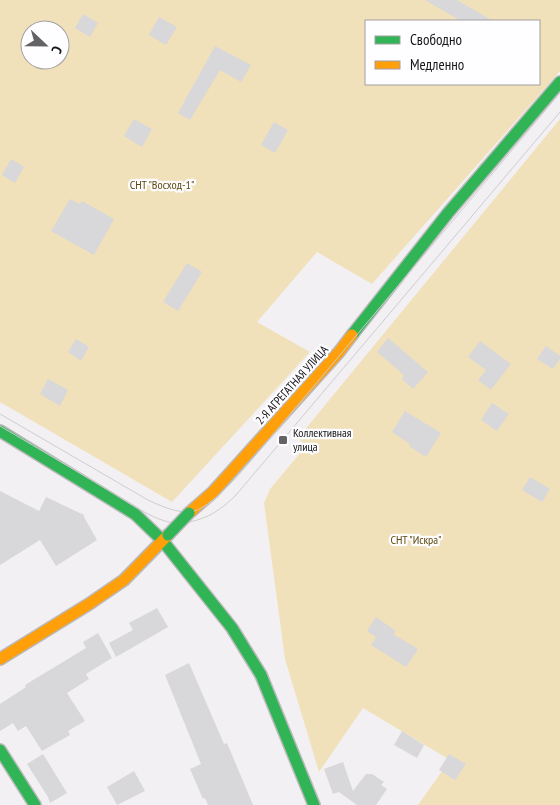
<svg xmlns="http://www.w3.org/2000/svg" width="560" height="805" font-family="'PT Sans Narrow',sans-serif">
<style>
.green{fill:#f1e1bb;fill-rule:evenodd}
.building{fill:#d8d7d9}
.lines{fill:none;stroke-linecap:round;stroke-linejoin:round}
.fast-casing{stroke:#bab9bb;stroke-width:14}
.slow-casing{stroke:#bab9bb;stroke-width:14}
.fast{stroke:#30b455;stroke-width:11}
.slow{stroke:#ff9f0a;stroke-width:11}
.tram{stroke:#cdcdce;stroke-width:1}
.fast-bridge-casing{stroke:#bab9bb;stroke-width:14;stroke-linecap:butt}
.fast-bridge{stroke:#30b455;stroke-width:11}
.poi-dot{fill:#636264;stroke:#fefdff;stroke-width:2}
.labels{text-anchor:middle;stroke-width:4.5;stroke-linejoin:round;paint-order:stroke}
.park-label{font-size:12px;fill:#5e4a0f;stroke:#fefdff}
.street-label{font-size:12px;fill:#161517;stroke:#fefdff}
.poi-label{font-size:12px;fill:#161517;stroke:#fefdff;text-anchor:start}
</style>
<rect width="100%" height="100%" fill="#f2f0f3"/>
<g class="green">
<path d="M 0,0 L 560,0 L 560,71 L 372,284 L 317,252 L 257,322 L 310,352 L 172,502 L 0,402 ZM 366,21 L 539,21 L 539,84 L 366,84 ZM 30,30 L 60,30 L 60,60 L 30,60 Z"/>
<path d="M 560,119 L 560,805 L 418,805 L 450,760 L 363,708 L 319,772 L 285,659 L 264,503 L 270,489 L 306,446 L 298,438 Z"/>
</g>
<g class="building">
<path d="M 425,0 L 457,0 L 493,21 L 461,21 Z"/>
<path d="M 83,14 L 98,23 L 90,37 L 75,28 Z"/>
<path d="M 159,17 L 177,27 L 166,45 L 149,35 Z"/>
<path d="M 215,46 L 251,65 L 241,82 L 220,70 L 190,120 L 178,113 Z"/>
<path d="M 134,119 L 152,129 L 142,147 L 124,136 Z"/>
<path d="M 274,122 L 288,130 L 275,153 L 261,145 Z"/>
<path d="M 11,159 L 24,167 L 15,183 L 2,175 Z"/>
<path d="M 70,199 L 80,204 L 82,201 L 114,219 L 94,255 L 51,231 Z"/>
<path d="M 187,263 L 202,272 L 178,311 L 163,302 Z"/>
<path d="M 388,338 L 428,372 L 413,389 L 402,379 L 404,375 L 377,352 Z"/>
<path d="M 76,339 L 89,347 L 81,361 L 68,352 Z"/>
<path d="M 480,341 L 511,364 L 491,390 L 478,380 L 486,370 L 468,357 Z"/>
<path d="M 546,346 L 560,356 L 560,359 L 553,369 L 537,359 Z"/>
<path d="M 48,379 L 68,390 L 60,406 L 40,394 Z"/>
<path d="M 492,403 L 509,414 L 497,431 L 481,420 Z"/>
<path d="M 405,411 L 441,433 L 426,457 L 409,446 L 410,444 L 392,432 Z"/>
<path d="M 530,477 L 550,489 L 542,502 L 522,490 Z"/>
<path d="M 0,491 L 39,511 L 46,497 L 84,515 L 84,517 L 97,540 L 56,566 L 40,540 L 0,565 Z"/>
<path d="M 157,608 L 168,627 L 116,657 L 109,643 L 133,630 L 129,623 Z"/>
<path d="M 376,617 L 396,631 L 393,634 L 418,649 L 406,667 L 371,645 L 376,637 L 367,631 Z"/>
<path d="M 98,633 L 112,658 L 86,674 L 89,679 L 67,693 L 85,721 L 68,731 L 70,735 L 42,751 L 26,726 L 18,731 L 13,723 L 0,731 L 0,704 L 26,687 L 25,685 L 86,648 L 83,642 Z"/>
<path d="M 189,663 L 224,744 L 227,743 L 253,805 L 208,805 L 205,798 L 203,799 L 190,769 L 201,764 L 165,675 Z"/>
<path d="M 402,731 L 424,745 L 417,758 L 394,745 Z"/>
<path d="M 43,754 L 67,793 L 50,803 L 48,797 L 27,764 Z"/>
<path d="M 449,754 L 466,764 L 455,780 L 439,770 Z"/>
<path d="M 343,762 L 353,791 L 366,774 L 372,774 L 384,782 L 381,785 L 387,789 L 376,805 L 357,805 L 339,792 L 333,794 L 324,769 Z"/>
<path d="M 134,771 L 145,791 L 117,805 L 107,787 Z"/>
</g>
<g class="lines">
<g class="fast-casing">
<g id="fast">
<path d="M 352,335 L 448,213 L 560,82"/>
<path d="M 0,431 L 135,514 L 162,540 L 232,628 L 261,675 L 314,805"/>
<path d="M 0,750 L 35,805"/>
</g>
</g>
<g class="slow-casing">
<g id="slow">
<path d="M 189,513 L 213,492 L 339,352 L 352,335"/>
<path d="M 0,659 L 89,604 L 124,580 L 168,535"/>
</g>
</g>
<use href="#fast" class="fast"/>
<use href="#slow" class="slow"/>
<g class="tram">
<path d="M 0,414 L 148,500 C 161,506 174,512 189,512 C 210,512 247,465 261,449 L 560,93"/>
<path d="M 0,426 C 35,447 70,467 105,488 C 124,499 154,522 176,523 C 201,523 219,512 236,495 L 560,112"/>
</g>
<g class="fast-bridge-casing">
<path id="fast-bridge" d="M 168,535 L 189,513"/>
</g>
<use href="#fast-bridge" class="fast-bridge"/>
</g>
<rect class="poi-dot" x="278" y="435" width="10" height="10" rx="2.5"/>
<g class="labels">
<g class="park-label">
<text x="162" y="189">СНТ "Восход-1"</text>
<text x="416" y="544">СНТ "Искра"</text>
</g>
<g class="street-label">
<text transform="translate(292 385) rotate(-48)" y="4">2-Я АГРЕГАТНАЯ УЛИЦА</text>
</g>
<g class="poi-label">
<text x="293" y="437">Коллективная<tspan x="293" dy="14">улица</tspan></text>
</g>
</g>
<rect x="365" y="20" width="175" height="65" fill="#fefdff" stroke="#a1a0a2"/>
<rect x="375" y="36" width="25" height="8" fill="#30b455" stroke="#a1a0a2"/>
<text x="410" y="45" font-size="15" fill="#161517">Свободно</text>
<rect x="375" y="61" width="25" height="8" fill="#ff9f0a" stroke="#a1a0a2"/>
<text x="410" y="70" font-size="15" fill="#161517">Медленно</text>
<g transform="translate(45 45) rotate(112)"><circle r="24" fill="#fefdff" stroke="#a1a0a2"/>
<path d="M0-4L9 19L0 12L-9 19Z" fill="#636264"/>
<text y="-8" font-size="14" font-weight="bold" text-anchor="middle" fill="#161517">С</text>
</g>
</svg>
